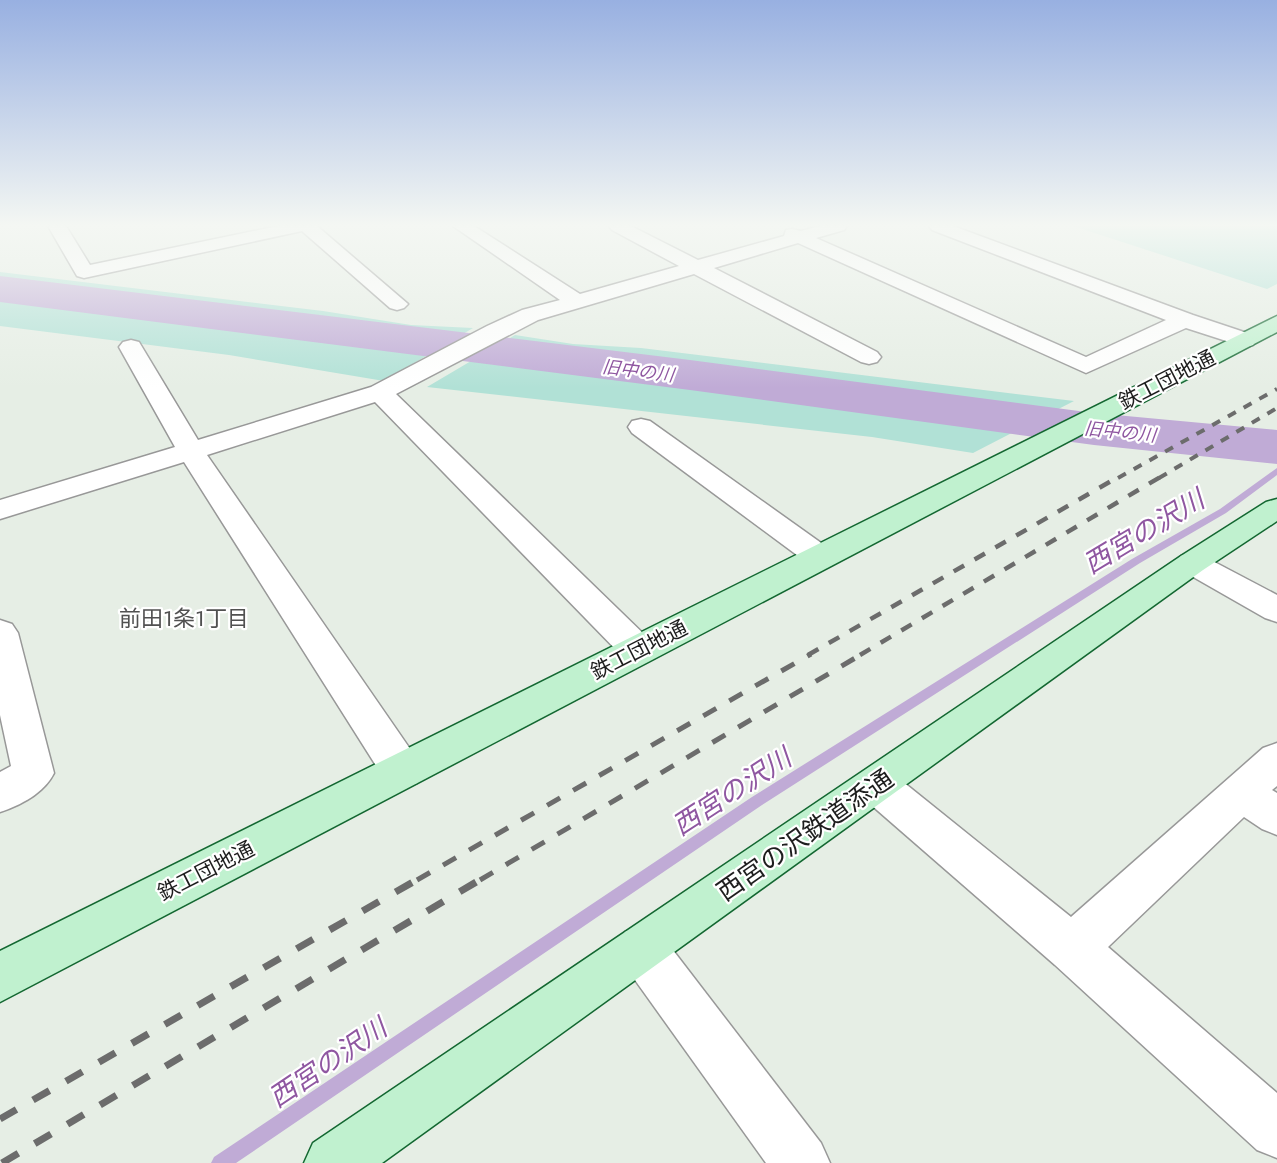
<svg xmlns="http://www.w3.org/2000/svg" width="1277" height="1163" font-family="Jost,'Noto Sans JP',sans-serif">
<style>
.grass{fill:#b1e1d6}
.lines{fill:none;stroke-linecap:round;stroke-linejoin:round}
.stream{fill:#c0abd6;fill-rule:evenodd}
.river{fill:#c0abd6;fill-rule:evenodd}
.street-casing{stroke:#989898;stroke-width:3}
.secondary-casing{stroke:#136731;stroke-width:3}
.street{fill:#fff;fill-rule:evenodd}
.secondary{fill:#c0f1cf;fill-rule:evenodd}
.rail-far3{stroke:#6c6c6c;stroke-width:4;stroke-dasharray:9 9;stroke-linecap:butt}
.rail-far2{stroke:#6c6c6c;stroke-width:4.5;stroke-dasharray:12 12;stroke-linecap:butt}
.rail-far1{stroke:#6c6c6c;stroke-width:5;stroke-dasharray:15 15;stroke-linecap:butt}
.rail{stroke:#6c6c6c;stroke-width:7;stroke-dasharray:19 19;stroke-linecap:butt}
.labels{text-anchor:middle;stroke-width:4.5;stroke-linejoin:round;paint-order:stroke}
.far-water-label{font-size:18px;font-style:italic;fill:#8f57a1;stroke:#fff}
.street-label{font-size:21px;fill:#1e1e1e;stroke:#fff}
.neighbourhood-label{font-size:22px;fill:#515151;stroke:#fff}
.near-street-label{font-size:26px;fill:#1e1e1e;stroke:#fff}
.near-water-label{font-size:27px;font-style:italic;fill:#8f57a1;stroke:#fff}
</style>
<rect width="100%" height="100%" fill="#e6eee5"/>
<g class="grass">
<path d="M 1073,226 L 1277,226 L 1277,284 L 1267,289 Z"/>
<path d="M 0,272 L 323,311 L 411,325 L 473,328 L 384,381 L 229,355 L 0,326 Z"/>
<path d="M 515,335 L 573,344 L 641,348 L 1074,401 L 973,453 L 872,437 L 427,387 Z"/>
</g>
<g class="lines">
<path class="stream" d="M 1277,468 L 1277,475 L 1226,513 L 1140,563 L 762,805 L 236,1163 L 211,1163 L 214,1157 L 752,797 L 1132,559 L 1220,509 Z"/>
<path class="river" d="M 0,276 L 690,360 L 1094,413 L 1277,430 L 1277,464 L 1094,445 L 690,390 L 0,302 Z"/>
<g class="street-casing">
<g id="street">
<path d="M 48,226 L 66,226 L 90,265 L 278,226 L 317,226 L 408,304 L 404,308 L 397,310 L 390,308 L 302,231 L 84,278 L 77,276 Z"/>
<path d="M 453,226 L 474,226 L 580,294 L 679,266 L 612,230 L 609,226 L 631,226 L 698,260 L 784,236 L 786,230 L 792,229 L 801,231 L 820,226 L 847,226 L 844,230 L 816,238 L 1086,357 L 1166,320 L 932,230 L 929,226 L 953,226 L 1193,315 L 1253,335 L 1256,340 L 1253,345 L 1245,347 L 1186,328 L 1086,373 L 798,243 L 714,268 L 877,352 L 881,357 L 877,362 L 869,364 L 861,362 L 694,274 L 538,320 L 396,394 L 651,641 L 656,650 L 651,659 L 638,663 L 625,659 L 375,402 L 207,455 L 417,759 L 423,771 L 417,783 L 402,788 L 387,783 L 184,462 L 0,519 L 0,500 L 175,447 L 119,347 L 123,342 L 131,340 L 139,342 L 198,440 L 371,387 L 487,326 L 522,310 L 560,300 Z"/>
<path d="M 641,419 L 650,421 L 831,550 L 836,557 L 831,564 L 820,567 L 809,564 L 632,433 L 628,427 L 632,421 Z"/>
<path d="M 1192,552 L 1203,556 L 1277,595 L 1277,622 L 1265,618 L 1181,570 L 1176,563 L 1181,556 Z"/>
<path d="M 0,620 L 12,624 L 18,633 L 54,773 C 44,793 21,805 0,812 L 0,772 L 11,766 L 0,715 Z"/>
<path d="M 1277,743 L 1277,786 L 1272,790 L 1277,793 L 1277,835 L 1262,829 L 1244,817 L 1108,947 L 1277,1093 L 1277,1158 L 1257,1150 L 1055,965 L 862,797 L 856,785 L 862,773 L 877,767 L 892,773 L 1071,917 L 1263,748 Z"/>
<path d="M 642,925 L 659,932 L 821,1143 L 830,1163 L 766,1163 L 625,966 L 618,949 L 625,932 Z"/>
</g>
</g>
<g class="secondary-casing">
<g id="secondary">
<path d="M 1277,316 L 1277,332 L 0,1002 L 0,951 Z"/>
<path d="M 1277,499 L 1277,521 L 1203,570 L 382,1163 L 304,1163 L 313,1143 L 1181,556 L 1266,502 Z"/>
</g>
</g>
<use href="#street" class="street"/>
<use href="#secondary" class="secondary"/>
<g class="rail-far3">
<path d="M 1118,478 L 1277,389"/>
<path d="M 1159,478 L 1277,408"/>
</g>
<g class="rail-far2">
<path d="M 808,655 L 1120,476"/>
<path d="M 860,655 L 1162,476"/>
</g>
<g class="rail-far1">
<path d="M 417,880 L 811,654"/>
<path d="M 480,880 L 862,654"/>
</g>
<g class="rail">
<path d="M 0,1119 L 420,878"/>
<path d="M 2,1163 L 483,878"/>
</g>
</g>
<linearGradient id="sky" x2="0" y2="1"><stop stop-color="#98b0e1"/><stop offset="0.58" stop-color="#f4f7f3"/><stop offset="1" stop-color="#f4f7f3" stop-opacity="0"/></linearGradient>
<rect width="1277" height="388" fill="url(#sky)"/>
<g class="labels">
<g class="far-water-label">
<text transform="translate(638 371) rotate(7)" y="6">旧中の川</text>
<text transform="translate(1120 432) rotate(6)" y="6">旧中の川</text>
</g>
<g class="street-label">
<text transform="translate(1167 380) rotate(-27)" y="7">鉄工団地通</text>
<text transform="translate(639 650) rotate(-27)" y="7">鉄工団地通</text>
<text transform="translate(206 871) rotate(-27)" y="7">鉄工団地通</text>
</g>
<g class="neighbourhood-label">
<text x="184" y="626">前田1条1丁目</text>
</g>
<g class="near-street-label">
<text transform="translate(805 835) rotate(-35)" y="9">西宮の沢鉄道添通</text>
</g>
<g class="near-water-label">
<text transform="translate(1144 532) rotate(-31)" y="9">西宮の沢川</text>
<text transform="translate(732 792) rotate(-33)" y="9">西宮の沢川</text>
<text transform="translate(328 1063) rotate(-34)" y="9">西宮の沢川</text>
</g>
</g>
</svg>
